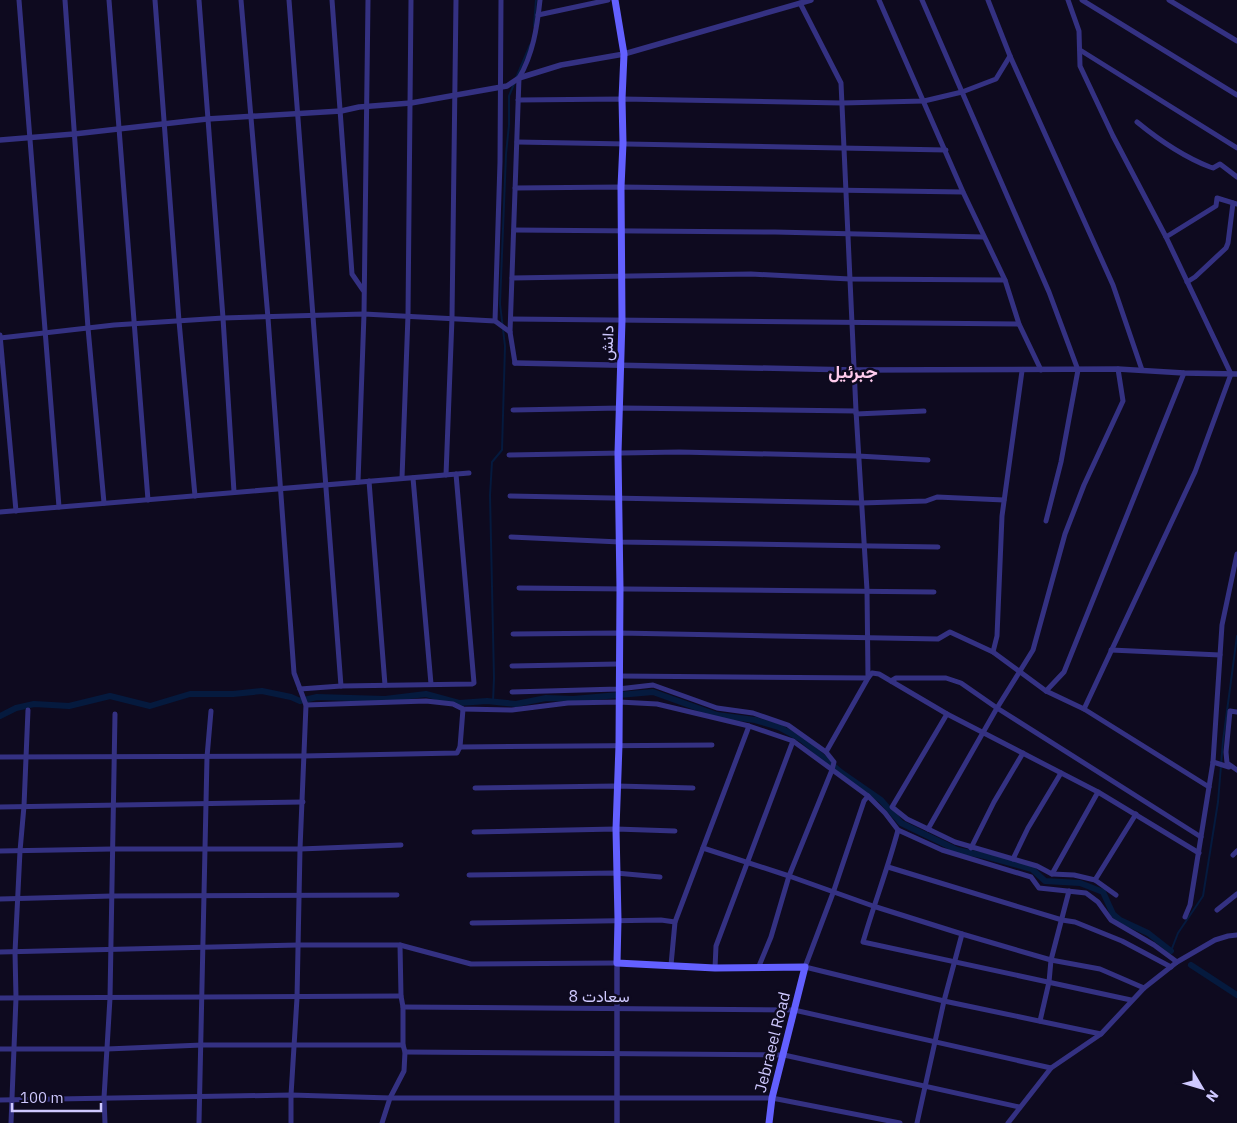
<svg xmlns="http://www.w3.org/2000/svg" width="1237" height="1123" font-family="'IBM Plex Sans',Vazirmatn,sans-serif">
<style>
.lines{fill:none;stroke-linecap:round;stroke-linejoin:round}
.stream{stroke:#051a3e;stroke-width:2}
.canal{stroke:#051a3e;stroke-width:6}
.minor{stroke:#343182;stroke-width:5}
.tertiary{stroke:#343182;stroke-width:5.5}
.secondary{stroke:#6360ff;stroke-width:7}
.labels{text-anchor:middle;stroke-width:5;stroke-linejoin:round;paint-order:stroke}
.street-label{font-size:16px;fill:#cfc9ff;stroke:#0e0a1f}
.neighbourhood-label{font-size:18px;font-weight:bold;fill:#ffcbec;stroke:#0e0a1f}
</style>
<rect width="100%" height="100%" fill="#0e0a1f"/>
<g class="lines">
<g class="stream">
<path d="M 534,26 L 536,0"/>
<path d="M 516,78 L 530,45"/>
<path d="M 493,702 L 494,678 L 490,495 L 492,462 L 502,450 L 505,346 L 500,304 L 506,154 L 509,125 L 509,96 L 514,84"/>
<path d="M 1171,951 L 1178,933 L 1203,896 L 1218,802 L 1223,741 L 1237,636"/>
</g>
<g class="canal">
<path d="M 0,716 L 16,708 L 34,704 L 69,706 L 110,696 L 150,706 L 190,694 L 233,694 L 262,691 L 291,697 L 300,701 L 317,697 L 385,699 L 426,694 L 459,703 L 487,701 L 516,704 L 546,698 L 573,699 L 653,692 L 717,715 L 755,720 L 779,727 L 801,739 L 842,773 L 881,800 L 901,823 L 957,850 L 985,856 L 1032,869 L 1045,881 L 1080,883 L 1103,892 L 1113,914 L 1120,920 L 1148,933 L 1171,951"/>
<path d="M 1191,965 L 1237,995"/>
</g>
<g class="minor">
<path d="M 19,0 L 59,507"/>
<path d="M 65,0 L 88,328 L 104,503"/>
<path d="M 109,0 L 148,500"/>
<path d="M 155,0 L 179,321 L 195,496"/>
<path d="M 199,0 L 223,318 L 234,492"/>
<path d="M 241,0 L 268,318 L 294,673 L 306,705 L 300,849 L 297,998 L 291,1095 L 291,1123"/>
<path d="M 289,0 L 341,686"/>
<path d="M 332,0 L 352,274 L 363,290"/>
<path d="M 879,0 L 963,192 L 1005,280 L 1019,324 L 1041,370"/>
<path d="M 922,0 L 1049,292 L 1078,370 L 1061,462 L 1046,521"/>
<path d="M 988,0 L 1010,56 L 1113,285 L 1142,370"/>
<path d="M 1068,0 L 1079,31 L 1080,66 L 1113,136 L 1166,237 L 1231,374 L 1195,472 L 1084,709"/>
<path d="M 1082,0 L 1237,95"/>
<path d="M 1169,0 L 1237,41"/>
<path d="M 800,3 L 841,83 L 856,411 L 867,590 L 868,678 L 826,752"/>
<path d="M 538,15 L 608,0"/>
<path d="M 1080,50 L 1237,148"/>
<path d="M 518,100 L 622,99 L 842,103 L 924,101 L 962,92 L 996,79 L 1010,56"/>
<path d="M 1137,122 C 1159,140 1184,157 1210,167 L 1213,168 L 1220,164 L 1237,177"/>
<path d="M 517,142 L 946,150"/>
<path d="M 515,188 L 621,187 L 963,192"/>
<path d="M 514,230 L 775,232 L 984,237"/>
<path d="M 1166,237 L 1216,206 L 1217,198 L 1237,204"/>
<path d="M 512,278 L 751,274 L 850,279 L 1005,280"/>
<path d="M 1187,282 L 1195,277 L 1226,248 L 1228,243 L 1233,203"/>
<path d="M 511,319 L 1019,324"/>
<path d="M 495,321 L 500,162 L 501,0"/>
<path d="M 0,335 L 16,511"/>
<path d="M 0,338 L 114,325 L 223,318 L 364,314 L 495,321 L 510,332"/>
<path d="M 515,363 L 510,332 L 519,78 C 533,54 537,28 540,0"/>
<path d="M 513,410 L 621,408 L 856,411"/>
<path d="M 856,414 L 924,411"/>
<path d="M 509,455 L 679,452 L 858,456 L 928,460"/>
<path d="M 446,475 L 452,318 L 456,0"/>
<path d="M 402,478 L 408,315 L 411,0"/>
<path d="M 413,478 L 431,684"/>
<path d="M 369,481 L 385,685"/>
<path d="M 358,482 L 364,314 L 368,0"/>
<path d="M 510,496 L 861,503 L 926,501 L 937,497 L 1004,500"/>
<path d="M 0,512 L 469,473"/>
<path d="M 511,537 L 620,542 L 938,547"/>
<path d="M 519,588 L 934,592"/>
<path d="M 513,634 L 619,633 L 938,639 L 950,632 L 993,652 L 1046,691 L 1084,709 L 1209,787"/>
<path d="M 1111,650 L 1220,655"/>
<path d="M 993,652 L 997,636 L 1002,516 L 1022,371"/>
<path d="M 512,666 L 618,664"/>
<path d="M 619,676 L 868,678 L 872,673 L 879,674 L 947,714 L 1098,792 L 1199,853"/>
<path d="M 891,681 L 896,678 L 946,678 L 961,683 L 997,708 L 1201,837"/>
<path d="M 300,689 L 341,686 L 472,684 L 474,683 L 456,474"/>
<path d="M 1046,691 L 1064,672 L 1184,373"/>
<path d="M 512,692 L 618,689 L 653,685 L 717,708 L 753,713 L 788,725 L 826,752 L 834,762 L 832,770 L 789,876 L 771,937 L 759,966"/>
<path d="M 306,705 L 426,701 L 453,704 L 463,709 L 512,710 L 568,703 L 619,702 L 657,704 L 749,726 L 793,741 L 868,796 L 885,813 L 898,830 L 942,850 L 1031,877 L 1039,888 L 1086,893 L 1098,902 L 1111,920 L 1154,945 L 1177,962"/>
<path d="M 1237,712 L 1230,711 L 1226,752 L 1227,763 L 1237,770"/>
<path d="M 460,747 L 712,745"/>
<path d="M 0,757 L 303,756 L 457,753 L 460,747 L 463,709"/>
<path d="M 1213,762 L 1229,767"/>
<path d="M 475,788 L 617,786 L 693,788"/>
<path d="M 868,796 L 864,801 L 833,893 L 805,967 L 944,1001 L 1101,1034"/>
<path d="M 0,807 L 303,802"/>
<path d="M 928,829 L 907,819 L 892,807 L 947,714"/>
<path d="M 898,830 C 888,868 874,904 863,942 L 1131,1000"/>
<path d="M 474,832 L 616,829 L 675,831"/>
<path d="M 703,848 L 789,876 L 873,906 L 962,934 L 1051,960 L 1100,969 L 1144,988"/>
<path d="M 971,848 L 994,802 L 1023,753"/>
<path d="M 0,851 L 112,849 L 300,849 L 401,845"/>
<path d="M 1233,855 L 1237,851"/>
<path d="M 1013,859 L 1028,828 L 1061,773"/>
<path d="M 888,867 L 1062,920 L 1075,922 L 1122,941 L 1171,967"/>
<path d="M 1052,874 L 1098,792"/>
<path d="M 469,875 L 616,873 L 660,877"/>
<path d="M 1095,880 L 1136,814"/>
<path d="M 1116,895 L 1095,880 L 1074,875 L 1052,874 L 1037,866 L 955,842 L 928,829 L 997,708 L 1033,650 L 1065,534 L 1084,485 L 1123,401 L 1118,369"/>
<path d="M 0,899 L 112,896 L 397,895"/>
<path d="M 1217,910 L 1237,894"/>
<path d="M 1185,917 L 1190,905 L 1213,762 L 1222,625 L 1237,554"/>
<path d="M 472,923 L 661,920 L 675,922"/>
<path d="M 0,952 L 298,945 L 400,945 L 471,964 L 617,963"/>
<path d="M 671,965 L 675,922 L 749,726"/>
<path d="M 715,968 L 716,946 L 793,741"/>
<path d="M 0,998 L 401,996"/>
<path d="M 403,1007 L 794,1010 L 1051,1068"/>
<path d="M 1040,1021 L 1049,982 L 1051,960 L 1069,891"/>
<path d="M 0,1049 L 107,1049 L 202,1045 L 403,1045"/>
<path d="M 405,1052 L 784,1055 L 1019,1107"/>
<path d="M 0,1100 L 291,1095 L 390,1098 L 772,1098 L 900,1123"/>
<path d="M 11,1123 L 16,998 L 15,952 L 20,851 L 24,806 L 28,710"/>
<path d="M 105,1123 L 104,1098 L 110,998 L 115,714"/>
<path d="M 199,1123 L 207,757 L 211,711"/>
<path d="M 382,1123 L 390,1098 L 404,1071 L 405,1052 L 403,1045 L 403,1007 L 401,996 L 400,945"/>
<path d="M 917,1123 L 944,1001 L 962,934"/>
<path d="M 1008,1123 L 1051,1068 L 1101,1034 L 1144,988 L 1177,962 L 1215,940 L 1228,936 L 1237,935"/>
</g>
<g class="tertiary">
<path d="M 0,140 L 74,134 L 207,119 L 341,111 L 359,107 L 411,103 L 507,86 L 519,78 L 561,65 L 624,54 L 811,0"/>
<path d="M 515,363 L 854,370 L 1118,369 L 1184,373 L 1237,374"/>
<path d="M 617,963 L 617,1123"/>
</g>
<path class="secondary" d="M 615,0 L 624,54 L 622,99 L 623,143 L 621,187 L 622,320 L 618,453 L 620,589 L 619,745 L 616,829 L 618,920 L 617,963 L 715,968 L 805,967 L 772,1098 L 769,1123"/>
</g>
<g class="labels">
<g class="street-label">
<text transform="translate(607 343) rotate(-88)" y="6">دانش</text>
<text x="599" y="1002">سعادت 8</text>
<text transform="translate(772 1042) rotate(-76)" y="6">Jebraeel Road</text>
</g>
<g class="neighbourhood-label">
<text x="853" y="378">جبرئیل</text>
</g>
</g>
<g transform="translate(1202 1088) rotate(128)" stroke="#0e0a1f" stroke-width="4" paint-order="stroke">
<path d="M0-4L9 19L0 12L-9 19Z" fill="#cfc9ff"/>
<text y="-8" font-size="14" font-weight="bold" text-anchor="middle" fill="#cfc9ff">N</text>
</g>
<path d="M12 1103v8h89v-8" fill="none" stroke="#cfc9ff" stroke-width="2.5"/>
<text x="20" y="1103" font-size="15" fill="#cfc9ff" stroke="#0e0a1f" stroke-width="4" paint-order="stroke">100 m</text>
</svg>
